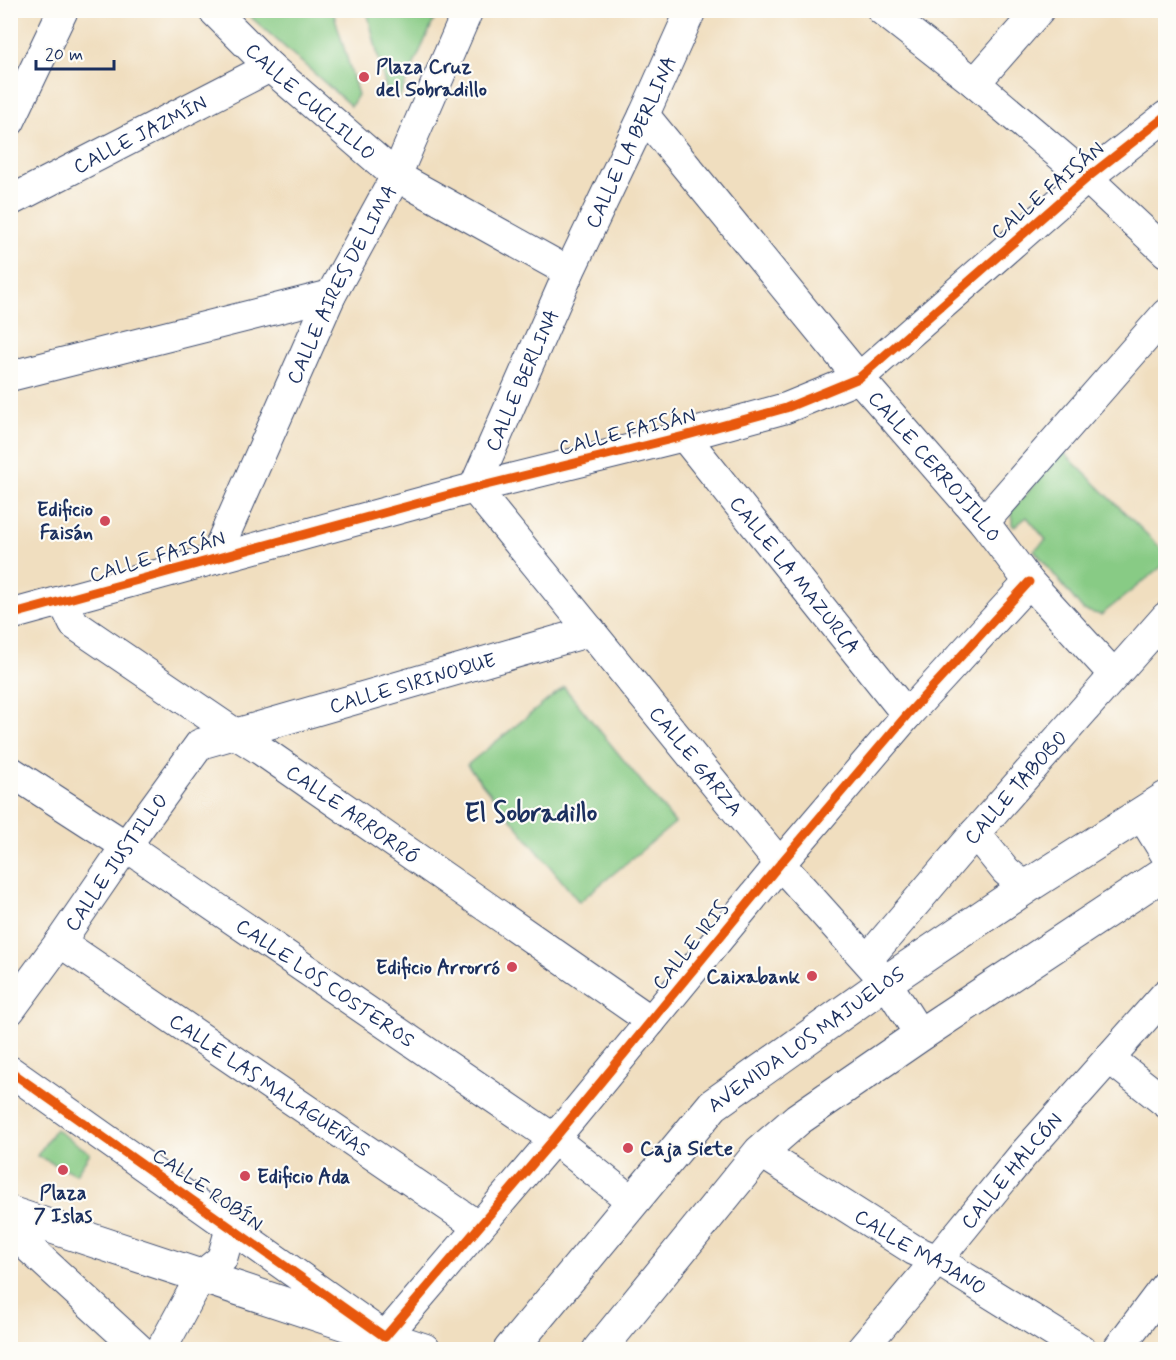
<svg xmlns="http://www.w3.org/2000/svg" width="1176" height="1360" font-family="Mynerve,sans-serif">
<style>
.green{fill:#88cb85;stroke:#527d72;stroke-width:1.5}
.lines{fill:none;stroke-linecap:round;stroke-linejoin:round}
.street-casing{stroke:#3b496d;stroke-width:32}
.secondary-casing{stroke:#3b496d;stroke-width:35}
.street{stroke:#fff;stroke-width:30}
.secondary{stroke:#fff;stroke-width:33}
.cycleway-casing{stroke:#fdfcf7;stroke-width:13}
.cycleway{stroke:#e8590c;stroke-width:9}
.poi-dot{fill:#d1495b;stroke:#fdfcf7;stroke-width:2}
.labels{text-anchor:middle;stroke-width:4.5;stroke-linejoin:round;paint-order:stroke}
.poi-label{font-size:20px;font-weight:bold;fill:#1b2f5e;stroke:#fdfcf7;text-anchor:start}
.street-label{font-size:20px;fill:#1b2f5e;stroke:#fdfcf7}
.district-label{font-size:26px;font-weight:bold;fill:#1b2f5e;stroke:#fdfcf7}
</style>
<rect width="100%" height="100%" fill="#fdfcf7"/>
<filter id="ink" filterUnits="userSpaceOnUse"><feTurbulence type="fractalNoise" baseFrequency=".0167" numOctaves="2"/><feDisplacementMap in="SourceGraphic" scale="12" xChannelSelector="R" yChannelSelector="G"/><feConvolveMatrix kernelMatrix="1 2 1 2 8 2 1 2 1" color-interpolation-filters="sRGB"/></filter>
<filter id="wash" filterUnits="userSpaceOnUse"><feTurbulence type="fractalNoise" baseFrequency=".008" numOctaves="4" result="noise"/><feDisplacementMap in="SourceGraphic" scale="24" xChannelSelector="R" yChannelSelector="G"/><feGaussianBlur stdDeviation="1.35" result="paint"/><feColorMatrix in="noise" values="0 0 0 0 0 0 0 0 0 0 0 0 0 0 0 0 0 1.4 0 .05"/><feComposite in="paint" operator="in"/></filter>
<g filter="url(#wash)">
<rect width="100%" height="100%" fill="#f0debf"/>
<g class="green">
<path d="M 244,11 L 333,11 L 358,95 L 351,106 Z"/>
<path d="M 367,11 L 438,11 L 398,100 L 386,89 Z"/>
<path d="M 1063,452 L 1165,552 L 1165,564 L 1101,615 L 1083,610 L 1034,550 L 1046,540 L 1027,517 L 1014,527 L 1012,524 L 1012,510 Z"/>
<path d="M 564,687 L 675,823 L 579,902 L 467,765 Z"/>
<path d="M 55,1129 L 90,1153 L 76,1174 L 37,1156 Z"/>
</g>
</g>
<g filter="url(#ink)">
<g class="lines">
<g class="street-casing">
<g id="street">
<path id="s1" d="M 213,10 L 270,67 L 396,176 L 569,272"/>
<path d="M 882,10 L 975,83 L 1087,178 L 1166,252"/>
<path d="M 975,83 L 1039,10"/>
<path id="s2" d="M 644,115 L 859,378 L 984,522 L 1029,582 L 1114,675"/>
<path d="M 10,121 L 63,10"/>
<path id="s3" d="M 10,201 L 270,67"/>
<path d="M 10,376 L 331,295"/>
<path id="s4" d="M 684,436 L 907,715"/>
<path id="s5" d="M 474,488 L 780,864 L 886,982 L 920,1035"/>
<path id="s6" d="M 474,488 L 569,272 L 644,115 L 691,10"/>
<path d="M 984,522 L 1166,314"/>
<path id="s7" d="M 214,559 L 331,295 L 396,176 L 468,10"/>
<path id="s8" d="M 63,601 L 74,624 L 234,733 L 261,750 L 651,1021"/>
<path d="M 10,615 L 474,488 L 684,436 L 786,408 L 859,378 L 1087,178 L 1166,116"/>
<path id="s9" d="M 10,771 L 126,846 L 554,1139 L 633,1202"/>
<path d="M 1141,814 L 1166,855"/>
<path d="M 975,833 L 1006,871 L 1018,881 L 1031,884"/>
<path id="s10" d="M 60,942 L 479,1227"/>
<path id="s11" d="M 867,960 L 975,833 L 1166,617"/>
<path id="s12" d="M 10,1010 L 60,942 L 126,846 L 200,744 L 591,631"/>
<path d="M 1109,1058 L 1166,1103"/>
<path d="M 10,1071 L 385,1337 L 554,1139 L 780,864 L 907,715 L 1029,582"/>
<path id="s13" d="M 760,1152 L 914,1250 L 937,1260 L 1082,1350"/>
<path d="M 10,1215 L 27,1246 L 140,1350"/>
<path d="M 161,1350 L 201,1276 L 222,1259 L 231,1227"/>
<path id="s14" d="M 861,1350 L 937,1260 L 1022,1156 L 1166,994"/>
<path d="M 1117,1350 L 1166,1285"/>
</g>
</g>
<g class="secondary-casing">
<g id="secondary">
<path d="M 10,1213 L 424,1350"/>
<path id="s15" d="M 510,1350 L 713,1105 L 886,982 L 1031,884 L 1166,798"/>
<path d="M 599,1350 L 760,1152 L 798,1119 L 920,1035 L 1166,872"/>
</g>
</g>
<use href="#street" class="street"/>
<use href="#secondary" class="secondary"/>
<g class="cycleway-casing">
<g id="cycleway">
<path d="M 10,615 L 474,488 L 684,436 L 786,408 L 859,378 L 1087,178 L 1166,116"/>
<path d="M 10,1071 L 385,1337 L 554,1139 L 780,864 L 907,715 L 1029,582"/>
</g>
</g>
<use href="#cycleway" class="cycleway"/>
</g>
</g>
<g class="poi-dot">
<circle cx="364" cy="77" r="6"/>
<circle cx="105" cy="521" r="6"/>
<circle cx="512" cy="967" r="6"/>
<circle cx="812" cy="976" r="6"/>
<circle cx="628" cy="1148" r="6"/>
<circle cx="63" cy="1170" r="6"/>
<circle cx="245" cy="1176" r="6"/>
</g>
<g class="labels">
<g class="poi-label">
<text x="376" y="73">Plaza Cruz<tspan x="376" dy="23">del Sobradillo</tspan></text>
<text x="93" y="516" text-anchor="end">Edificio<tspan x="93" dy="23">Faisán</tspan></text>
<text x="500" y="974" text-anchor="end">Edificio Arrorró</text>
<text x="800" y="983" text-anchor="end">Caixabank</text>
<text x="640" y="1155">Caja Siete</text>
<text x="257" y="1183">Edificio Ada</text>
<text x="63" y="1199" text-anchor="middle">Plaza<tspan x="63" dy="23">7 Islas</tspan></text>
</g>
<g class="street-label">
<text dy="7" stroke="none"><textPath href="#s1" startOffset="134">CALLE CUCLILLO</textPath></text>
<text dy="7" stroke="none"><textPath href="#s3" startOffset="146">CALLE JAZMÍN</textPath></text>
<text dy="7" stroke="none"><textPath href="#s6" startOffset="380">CALLE LA BERLINA</textPath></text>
<text transform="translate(1047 190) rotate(-40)" y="7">CALLE FAISÁN</text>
<text dy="7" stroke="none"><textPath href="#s7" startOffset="303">CALLE AIRES DE LIMA</textPath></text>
<text dy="7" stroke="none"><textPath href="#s6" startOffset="118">CALLE BERLINA</textPath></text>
<text transform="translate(627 431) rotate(-14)" y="7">CALLE FAISÁN</text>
<text dy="7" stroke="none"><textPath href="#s2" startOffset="456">CALLE CERROJILLO</textPath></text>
<text transform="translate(157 556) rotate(-16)" y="7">CALLE FAISÁN</text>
<text dy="7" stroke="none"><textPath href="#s4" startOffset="178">CALLE LA MAZURCA</textPath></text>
<text dy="7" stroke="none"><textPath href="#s12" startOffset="548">CALLE SIRINOQUE</textPath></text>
<text dy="7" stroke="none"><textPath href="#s5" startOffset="352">CALLE GARZA</textPath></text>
<text dy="7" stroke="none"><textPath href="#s11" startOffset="228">CALLE TABOBO</textPath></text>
<text dy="7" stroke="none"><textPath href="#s8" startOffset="363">CALLE ARRORRÓ</textPath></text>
<text dy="7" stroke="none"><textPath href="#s12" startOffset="182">CALLE JUSTILLO</textPath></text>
<text transform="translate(690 945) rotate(-51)" y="7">CALLE IRIS</text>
<text dy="7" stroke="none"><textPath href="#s9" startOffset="380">CALLE LOS COSTEROS</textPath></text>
<text dy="7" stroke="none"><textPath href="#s15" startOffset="432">AVENIDA LOS MAJUELOS</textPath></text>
<text dy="7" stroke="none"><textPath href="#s10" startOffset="254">CALLE LAS MALAGUEÑAS</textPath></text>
<text dy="7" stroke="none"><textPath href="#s14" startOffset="234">CALLE HALCÓN</textPath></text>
<text transform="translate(208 1189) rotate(35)" y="7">CALLE ROBÍN</text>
<text dy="7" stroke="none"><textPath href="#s13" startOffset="189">CALLE MAJANO</textPath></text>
</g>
<g class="district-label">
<text x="531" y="821">El Sobradillo</text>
</g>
</g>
<rect width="1176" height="1360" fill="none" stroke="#fdfcf7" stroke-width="36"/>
<path d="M36 60v9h78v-9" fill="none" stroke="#1b2f5e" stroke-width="3"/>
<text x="45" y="60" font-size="18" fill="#1b2f5e" stroke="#fdfcf7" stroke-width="4.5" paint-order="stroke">20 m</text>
</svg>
